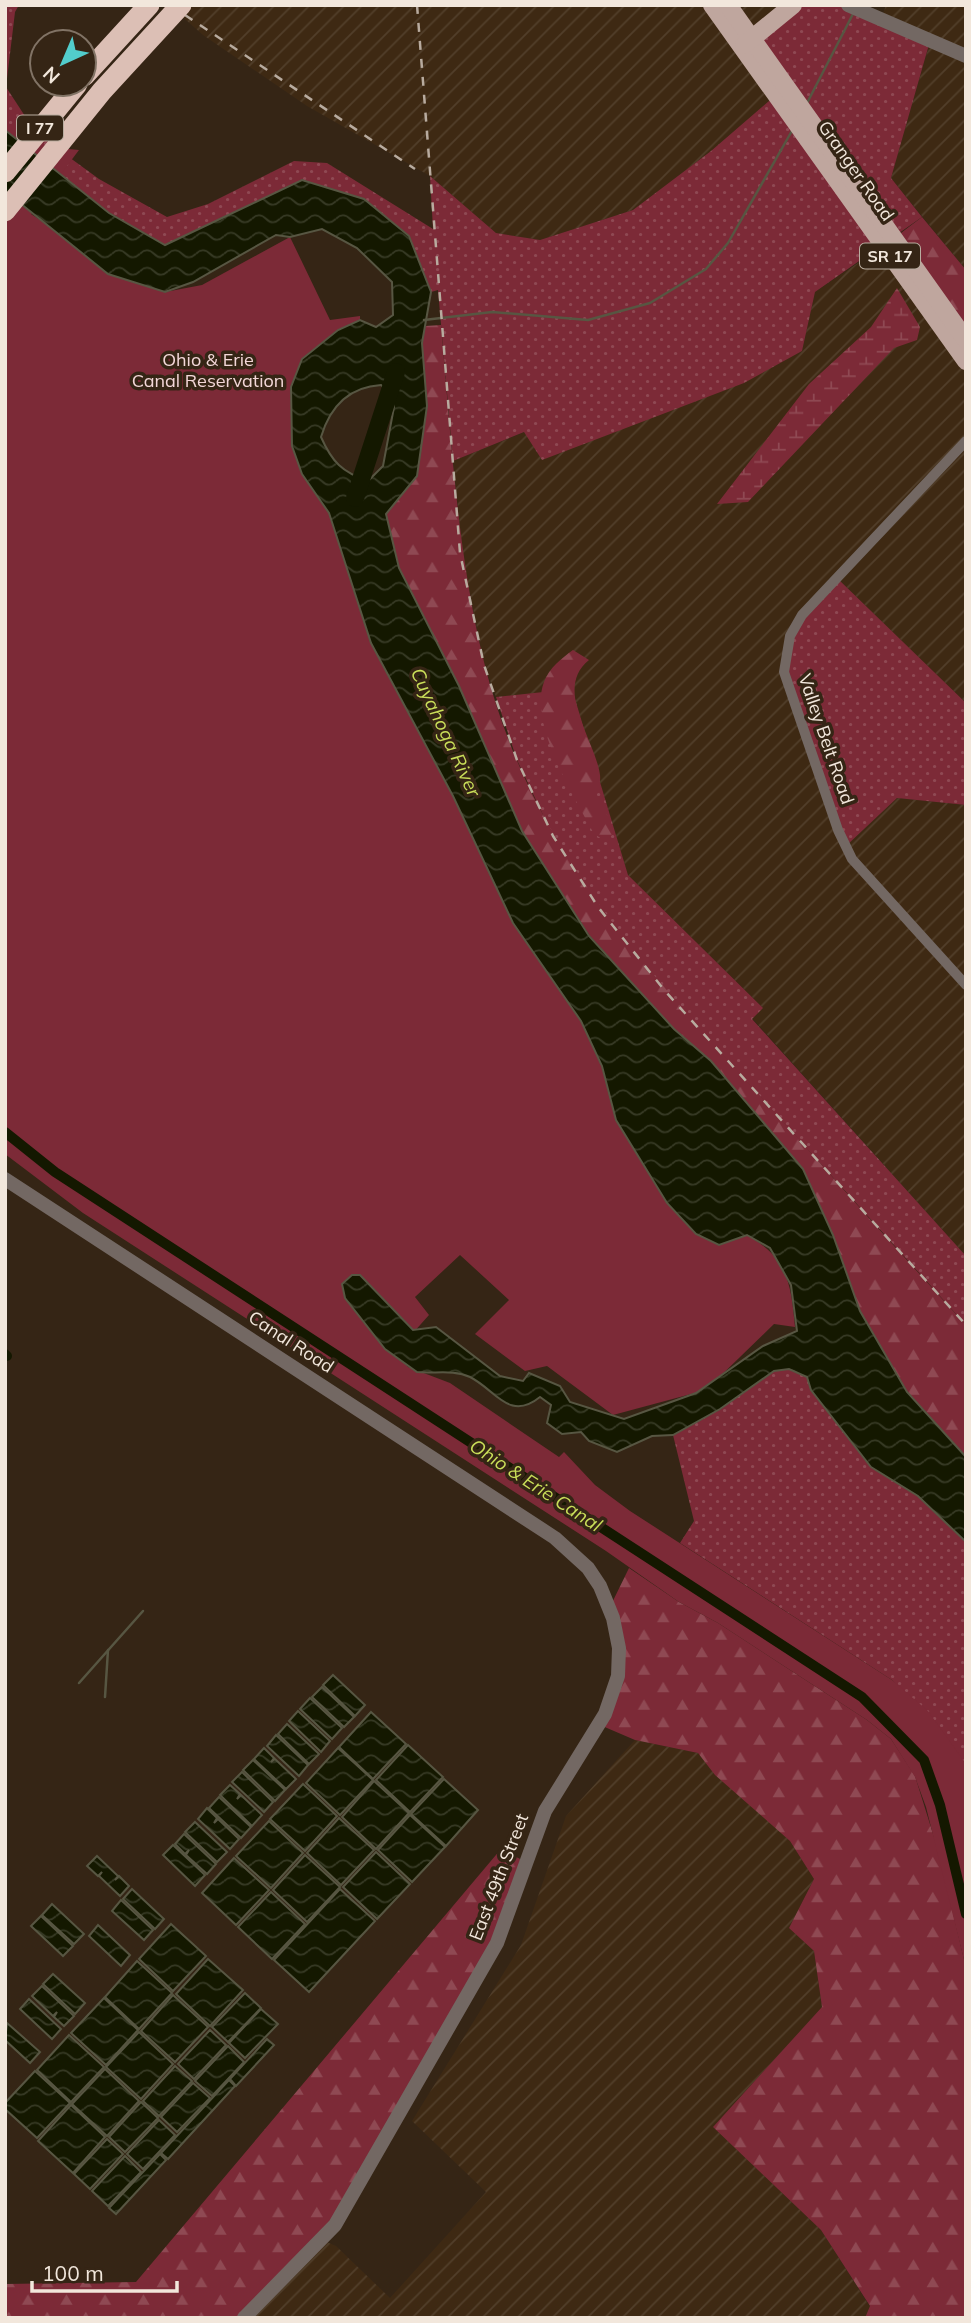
<svg xmlns="http://www.w3.org/2000/svg" width="971" height="2323" font-family="Mulish,sans-serif">
<style>
.industrial{fill:url(#industrial-furrows)}
.grass{fill:url(#grass-dots)}
.forest{fill:url(#forest-firs)}
.wetland{fill:url(#wetland-marsh)}
.park{fill:#7c2a37}
.water{fill:url(#water-waves);stroke:#575642;stroke-width:2;fill-rule:evenodd}
.lines{fill:none;stroke-linecap:round;stroke-linejoin:round}
.stream{stroke:#575642;stroke-width:2.5}
.canal{stroke:#141800;stroke-width:10}
.river{stroke:#141800;stroke-width:18}
.minor{stroke:#736863;stroke-width:10}
.tertiary{stroke:#736863;stroke-width:14}
.primary{stroke:#bfa69e;stroke-width:18}
.motorway{stroke:#dcbfb5;stroke-width:21}
.rail{stroke:#b8ab9f;stroke-width:2.5;stroke-dasharray:9 9;stroke-linecap:butt}
.motorway-bridge{stroke:#dcbfb5;stroke-width:21}
.labels{text-anchor:middle;stroke-width:7;stroke-linejoin:round;paint-order:stroke}
.shield{fill:#352515;stroke:#b9ada0;stroke-width:2}
.shield-label{font-size:16px;font-weight:bold;fill:#f2e7dc}
.street-label{font-size:18px;fill:#f2e7dc;stroke:#352515}
.park-label{font-size:18px;fill:#f3d7d8;stroke:#352515}
.water-label{font-size:19px;font-style:italic;fill:#c9dd59;stroke:#352515}
</style>
<defs>
<pattern id="industrial-furrows" width="10" height="10" patternUnits="userSpaceOnUse" patternTransform="scale(1.75)"><rect width="10" height="10" fill="#3e2913"/><path d="M-1 1l2-2M0 10L10 0M9 11l2-2" fill="none" stroke="#513e2a"/></pattern>
<pattern id="grass-dots" width="8" height="8" patternUnits="userSpaceOnUse" patternTransform="scale(1.75)"><rect width="8" height="8" fill="#7c2a37"/><path d="M2 2h.1M6 6h.1" fill="none" stroke="#8f4953" stroke-width="1.8" stroke-linecap="round"/></pattern>
<pattern id="forest-firs" width="22" height="20" patternUnits="userSpaceOnUse" patternTransform="scale(1.75)"><rect width="22" height="20" fill="#7c2a37"/><path d="M5 1l3.5 6h-7zM16 11l3.5 6h-7z" fill="#8f4953"/></pattern>
<pattern id="wetland-marsh" width="20" height="14" patternUnits="userSpaceOnUse" patternTransform="scale(1.75)"><rect width="20" height="14" fill="#7c2a37"/><path d="M1 5h8M5 5V1M11 12h8M15 12V8" fill="none" stroke="#8f4953"/></pattern>
<pattern id="water-waves" width="16" height="10" patternUnits="userSpaceOnUse" patternTransform="scale(1.75)"><rect width="16" height="10" fill="#141800"/><path d="M0 5q4-4 8 0t8 0" fill="none" stroke="#373a25"/></pattern>
</defs>
<rect width="100%" height="100%" fill="#352515"/>
<g class="industrial">
<path d="M 169,5 L 793,5 L 776,95 L 711,151 L 633,210 L 540,240 L 496,233 L 430,176 L 307,106 L 203,35 Z"/>
<path d="M 886,5 L 966,5 L 966,270 L 891,178 L 930,42 L 881,20 Z"/>
<path d="M 883,246 L 966,361 L 966,703 L 837,578 L 846,846 L 897,798 L 966,805 L 966,1256 L 752,1018 L 762,1007 L 628,875 L 572,690 L 496,697 L 484,664 L 464,564 L 453,461 L 525,432 L 542,460 L 802,351 L 815,292 Z"/>
<path d="M 635,1740 L 698,1753 L 790,1841 L 814,1879 L 789,1928 L 814,1951 L 822,2007 L 713,2127 L 821,2230 L 870,2307 L 865,2318 L 243,2318 L 322,2240 L 336,2246 L 390,2298 L 486,2192 L 412,2121 L 521,1945 L 566,1816 Z"/>
</g>
<g class="grass">
<path d="M 5,5 L 19,5 L 15,12 L 6,87 L 36,133 L 99,179 L 167,217 L 208,204 L 294,161 L 327,163 L 433,229 L 430,176 L 496,233 L 540,240 L 633,210 L 711,151 L 776,95 L 752,39 L 793,5 L 848,5 L 930,41 L 891,178 L 922,217 L 815,292 L 802,351 L 744,383 L 542,460 L 524,432 L 453,461 L 438,290 L 431,292 L 409,236 L 219,222 L 165,246 L 109,214 L 5,130 Z"/>
<path d="M 837,578 L 966,703 L 966,805 L 897,798 L 846,846 L 788,688 L 790,636 Z"/>
<path d="M 572,689 L 628,875 L 763,1008 L 752,1019 L 966,1256 L 966,1325 L 665,991 L 598,907 L 553,836 L 517,760 L 496,697 Z"/>
<path d="M 789,1369 L 807,1377 L 871,1467 L 918,1496 L 966,1542 L 966,1764 L 892,1680 L 680,1543 L 694,1521 L 673,1435 L 720,1409 L 774,1371 Z"/>
</g>
<g class="forest">
<path d="M 922,217 L 966,270 L 966,340 L 893,239 Z"/>
<path d="M 441,325 C 451,438 457,551 484,662 C 529,844 641,963 762,1098 C 830,1174 897,1250 966,1325 L 966,1457 L 907,1392 L 860,1311 L 833,1235 L 803,1169 L 711,1061 L 674,1029 L 590,936 L 522,832 L 459,686 L 399,568 L 386,514 L 417,476 L 427,406 L 422,343 L 425,326 Z"/>
<path d="M 573,650 L 589,660 C 553,689 595,739 600,775 C 601,783 597,793 595,801 C 606,813 613,818 612,835 L 604,840 L 594,834 C 575,798 528,723 544,682 C 549,668 562,658 573,650 Z"/>
<path d="M 629,1568 L 679,1602 L 718,1623 L 867,1720 L 891,1739 L 915,1776 L 938,1850 L 966,1968 L 966,2318 L 865,2318 L 870,2306 L 821,2230 L 713,2127 L 822,2007 L 814,1951 L 789,1928 L 814,1879 L 790,1841 L 715,1775 L 698,1753 L 635,1740 L 600,1725 L 618,1676 L 609,1609 Z"/>
<path d="M 501,1849 L 526,1862 L 497,1943 L 335,2225 L 244,2318 L 5,2318 L 5,2284 L 136,2282 Z"/>
</g>
<path class="wetland" d="M 897,288 L 920,327 L 917,340 L 894,348 L 748,502 L 717,504 L 809,384 L 871,327 Z"/>
<path class="park" d="M 5,143 L 79,150 L 31,214 L 66,237 L 165,292 L 202,285 L 290,237 L 330,320 L 360,316 L 360,320 L 338,330 L 292,446 L 302,474 L 329,513 L 371,643 L 453,796 L 513,923 L 581,1021 L 602,1066 L 616,1120 L 719,1245 L 747,1235 C 788,1258 791,1284 795,1327 L 774,1324 L 706,1390 L 613,1415 L 547,1366 L 525,1371 L 475,1334 L 509,1300 L 460,1255 L 415,1297 L 429,1315 L 396,1352 L 408,1367 L 450,1383 L 559,1457 L 564,1452 L 595,1485 L 630,1511 L 892,1680 L 928,1711 L 966,1764 L 966,1968 L 926,1807 L 915,1777 L 891,1739 L 867,1720 L 718,1623 L 679,1602 L 606,1551 L 83,1213 L 5,1154 Z"/>
<g class="water">
<path d="M 5,130 L 109,213 L 165,245 L 302,180 L 364,199 L 409,236 L 431,292 L 422,343 L 427,406 L 417,476 L 386,514 L 399,568 L 459,686 L 522,831 L 589,936 L 674,1029 L 711,1061 L 803,1169 L 833,1235 L 860,1311 L 907,1392 L 966,1457 L 966,1542 L 918,1496 L 871,1467 L 811,1390 L 807,1377 L 789,1369 L 774,1371 L 720,1409 L 673,1435 L 652,1436 L 617,1452 L 589,1441 L 581,1432 L 562,1434 L 547,1423 L 551,1405 L 540,1397 C 509,1422 496,1390 470,1377 C 453,1369 434,1374 417,1372 L 385,1349 L 345,1298 L 342,1284 L 352,1275 L 360,1275 L 413,1330 L 436,1327 L 500,1376 L 523,1381 L 529,1373 L 560,1386 L 570,1402 L 624,1419 L 696,1393 L 763,1346 L 797,1331 L 791,1285 L 770,1248 L 747,1235 L 719,1245 L 696,1234 L 667,1203 L 616,1120 L 602,1066 L 581,1021 L 513,923 L 453,796 L 371,643 L 329,513 L 302,474 L 292,446 L 291,387 L 302,359 L 338,330 L 360,320 L 376,327 L 393,315 L 392,282 L 357,248 L 322,229 L 290,237 L 276,235 L 193,282 L 165,292 L 108,274 L 5,191 ZM 381,385 L 391,394 L 394,407 L 383,466 L 368,481 C 342,472 332,462 321,437 C 330,407 348,387 381,385 Z"/>
<path d="M 333,1675 L 365,1705 L 355,1716 L 323,1685 Z"/>
<path d="M 322,1687 L 354,1717 L 344,1727 L 312,1697 Z"/>
<path d="M 310,1698 L 342,1728 L 332,1739 L 300,1709 Z"/>
<path d="M 298,1711 L 330,1741 L 321,1752 L 289,1721 Z"/>
<path d="M 371,1712 L 406,1744 L 373,1779 L 339,1747 Z"/>
<path d="M 287,1724 L 319,1754 L 309,1764 L 278,1734 Z"/>
<path d="M 276,1735 L 308,1765 L 299,1776 L 267,1746 Z"/>
<path d="M 408,1745 L 443,1777 L 410,1812 L 376,1780 Z"/>
<path d="M 264,1748 L 274,1758 L 271,1762 L 275,1759 L 296,1779 L 286,1789 L 254,1759 Z"/>
<path d="M 338,1748 L 373,1780 L 340,1815 L 306,1783 Z"/>
<path d="M 253,1760 L 285,1790 L 275,1801 L 243,1770 Z"/>
<path d="M 242,1772 L 273,1802 L 264,1812 L 232,1782 Z"/>
<path d="M 444,1779 L 478,1810 L 446,1846 L 411,1814 Z"/>
<path d="M 374,1781 L 409,1813 L 376,1849 L 342,1817 Z"/>
<path d="M 303,1784 L 337,1816 L 305,1851 L 270,1819 Z"/>
<path d="M 230,1785 L 240,1794 L 237,1799 L 241,1795 L 262,1815 L 252,1826 L 220,1795 Z"/>
<path d="M 219,1797 L 251,1827 L 241,1838 L 209,1808 Z"/>
<path d="M 207,1808 L 217,1818 L 214,1823 L 218,1819 L 239,1839 L 230,1849 L 198,1819 Z"/>
<path d="M 410,1815 L 445,1847 L 412,1882 L 378,1850 Z"/>
<path d="M 339,1818 L 374,1850 L 341,1885 L 307,1853 Z"/>
<path d="M 269,1821 L 303,1853 L 271,1888 L 236,1856 Z"/>
<path d="M 195,1822 L 227,1852 L 217,1862 L 185,1832 Z"/>
<path d="M 184,1834 L 216,1864 L 207,1874 L 186,1855 L 189,1850 L 185,1854 L 175,1844 Z"/>
<path d="M 173,1845 L 205,1875 L 195,1886 L 163,1855 Z"/>
<path d="M 376,1852 L 410,1884 L 377,1919 L 343,1887 Z"/>
<path d="M 305,1855 L 340,1887 L 307,1922 L 273,1890 Z"/>
<path d="M 97,1856 L 118,1876 L 115,1880 L 119,1876 L 129,1886 L 120,1896 L 99,1876 L 102,1872 L 98,1876 L 87,1866 Z"/>
<path d="M 234,1858 L 269,1890 L 236,1925 L 202,1893 Z"/>
<path d="M 132,1889 L 164,1919 L 155,1929 L 123,1899 Z"/>
<path d="M 340,1889 L 375,1921 L 309,1992 L 274,1960 Z"/>
<path d="M 271,1892 L 305,1924 L 272,1959 L 238,1927 Z"/>
<path d="M 121,1900 L 153,1930 L 144,1940 L 112,1911 Z"/>
<path d="M 52,1904 L 84,1934 L 74,1944 L 42,1915 Z"/>
<path d="M 41,1916 L 73,1946 L 63,1956 L 31,1926 Z"/>
<path d="M 171,1924 L 206,1956 L 173,1991 L 139,1959 Z"/>
<path d="M 98,1925 L 130,1955 L 121,1966 L 89,1936 Z"/>
<path d="M 208,1959 L 243,1990 L 210,2026 L 176,1994 Z"/>
<path d="M 137,1961 L 172,1993 L 139,2029 L 105,1997 Z"/>
<path d="M 53,1974 L 85,2003 L 75,2014 L 43,1984 Z"/>
<path d="M 42,1986 L 74,2016 L 64,2026 L 54,2017 L 57,2012 L 53,2016 L 32,1996 Z"/>
<path d="M 245,1993 L 261,2008 L 228,2042 L 212,2027 Z"/>
<path d="M 173,1995 L 208,2027 L 175,2062 L 141,2031 Z"/>
<path d="M 104,1998 L 138,2030 L 106,2065 L 71,2033 Z"/>
<path d="M 29,1999 L 61,2029 L 52,2039 L 20,2009 Z"/>
<path d="M 261,2009 L 278,2024 L 245,2058 L 229,2043 Z"/>
<path d="M 7,2023 L 40,2052 L 30,2063 L 5,2040 Z"/>
<path d="M 210,2030 L 226,2045 L 194,2079 L 178,2064 Z"/>
<path d="M 139,2032 L 173,2064 L 141,2099 L 106,2067 Z"/>
<path d="M 69,2035 L 104,2067 L 71,2102 L 37,2070 Z"/>
<path d="M 267,2039 L 274,2045 L 236,2086 L 230,2079 Z"/>
<path d="M 228,2046 L 244,2062 L 212,2096 L 195,2081 Z"/>
<path d="M 175,2066 L 192,2081 L 159,2116 L 143,2101 Z"/>
<path d="M 105,2069 L 139,2101 L 107,2136 L 72,2104 Z"/>
<path d="M 35,2071 L 70,2103 L 37,2138 L 5,2109 L 5,2103 Z"/>
<path d="M 229,2080 L 235,2086 L 168,2159 L 161,2153 Z"/>
<path d="M 193,2083 L 210,2098 L 177,2132 L 161,2117 Z"/>
<path d="M 141,2102 L 158,2118 L 125,2152 L 109,2137 Z"/>
<path d="M 71,2105 L 105,2137 L 73,2173 L 38,2141 Z"/>
<path d="M 159,2120 L 175,2135 L 143,2169 L 127,2154 Z"/>
<path d="M 107,2139 L 123,2154 L 90,2189 L 74,2174 Z"/>
<path d="M 160,2154 L 166,2160 L 116,2214 L 109,2208 Z"/>
<path d="M 125,2156 L 141,2172 L 108,2206 L 92,2191 Z"/>
</g>
<g class="lines">
<g class="stream">
<path d="M 806,105 L 854,12"/>
<path d="M 424,320 L 492,312 L 588,320 L 650,303 L 706,269 L 728,243 L 793,129"/>
<path d="M 79,1683 L 143,1611"/>
<path d="M 105,1697 L 108,1650"/>
</g>
<g class="canal">
<path d="M 5,1132 L 55,1172 L 862,1697 L 924,1760 L 940,1805 L 966,1914"/>
<path d="M 5,1354 L 7,1356"/>
</g>
<path class="river" d="M 355,498 L 396,372"/>
<path class="minor" d="M 966,441 L 802,615 L 790,636 L 784,672 L 838,830 L 852,859 L 966,985"/>
<g class="tertiary">
<path d="M 848,5 L 966,56"/>
<path d="M 5,1179 L 555,1538 L 588,1568 L 600,1586 L 613,1618 L 619,1648 L 618,1676 L 605,1714 L 545,1811 L 497,1943 L 335,2225 L 244,2318"/>
</g>
<g class="primary">
<path d="M 712,5 L 966,361"/>
<path d="M 728,5 L 966,340"/>
<path d="M 744,45 L 793,5"/>
</g>
<g class="motorway">
<path d="M 84,76 L 149,5"/>
<path d="M 5,172 L 77,84"/>
</g>
<g class="rail">
<path d="M 170,5 L 415,169"/>
<path d="M 417,5 L 460,553 L 484,665 L 517,760 L 553,836 L 598,907 L 665,991 L 966,1325"/>
</g>
<path class="motorway-bridge" d="M 5,211 L 102,91 L 181,5"/>
</g>
<g class="labels">
<g class="shield">
<rect x="17" y="115.5" width="46" height="25" rx="5"/>
<rect x="860" y="243.5" width="60" height="25" rx="5"/>
</g>
<g class="shield-label">
<text x="40" y="134">I 77</text>
<text x="890" y="262">SR 17</text>
</g>
<g class="street-label">
<text transform="translate(856 171) rotate(55)" y="6">Granger Road</text>
<text transform="translate(826 739) rotate(71)" y="6">Valley Belt Road</text>
<text transform="translate(291 1342) rotate(33)" y="6">Canal Road</text>
<text transform="translate(499 1877) rotate(-69)" y="6">East 49th Street</text>
</g>
<g class="park-label">
<text x="208" y="366">Ohio &amp; Erie<tspan x="208" dy="21">Canal Reservation</tspan></text>
</g>
<g class="water-label">
<text transform="translate(446 732) rotate(65)" y="7">Cuyahoga River</text>
<text transform="translate(536 1485) rotate(33)" y="7">Ohio &amp; Erie Canal</text>
</g>
</g>
<rect width="971" height="2323" fill="none" stroke="#f2e7dc" stroke-width="14"/>
<g transform="translate(63 63) rotate(224)"><circle r="33" fill="#352515" stroke="#817365" stroke-width="2"/>
<path d="M0-5L12 26L0 18L-12 26Z" fill="#52cdcc"/>
<text y="-10" font-size="19" font-weight="bold" text-anchor="middle" fill="#f2e7dc">N</text>
</g>
<path d="M32 2281v10h145v-10" fill="none" stroke="#f2e7dc" stroke-width="3.5"/>
<text x="42" y="2281" font-size="21" fill="#f2e7dc" stroke="#352515" stroke-width="5" paint-order="stroke">100 m</text>
</svg>
